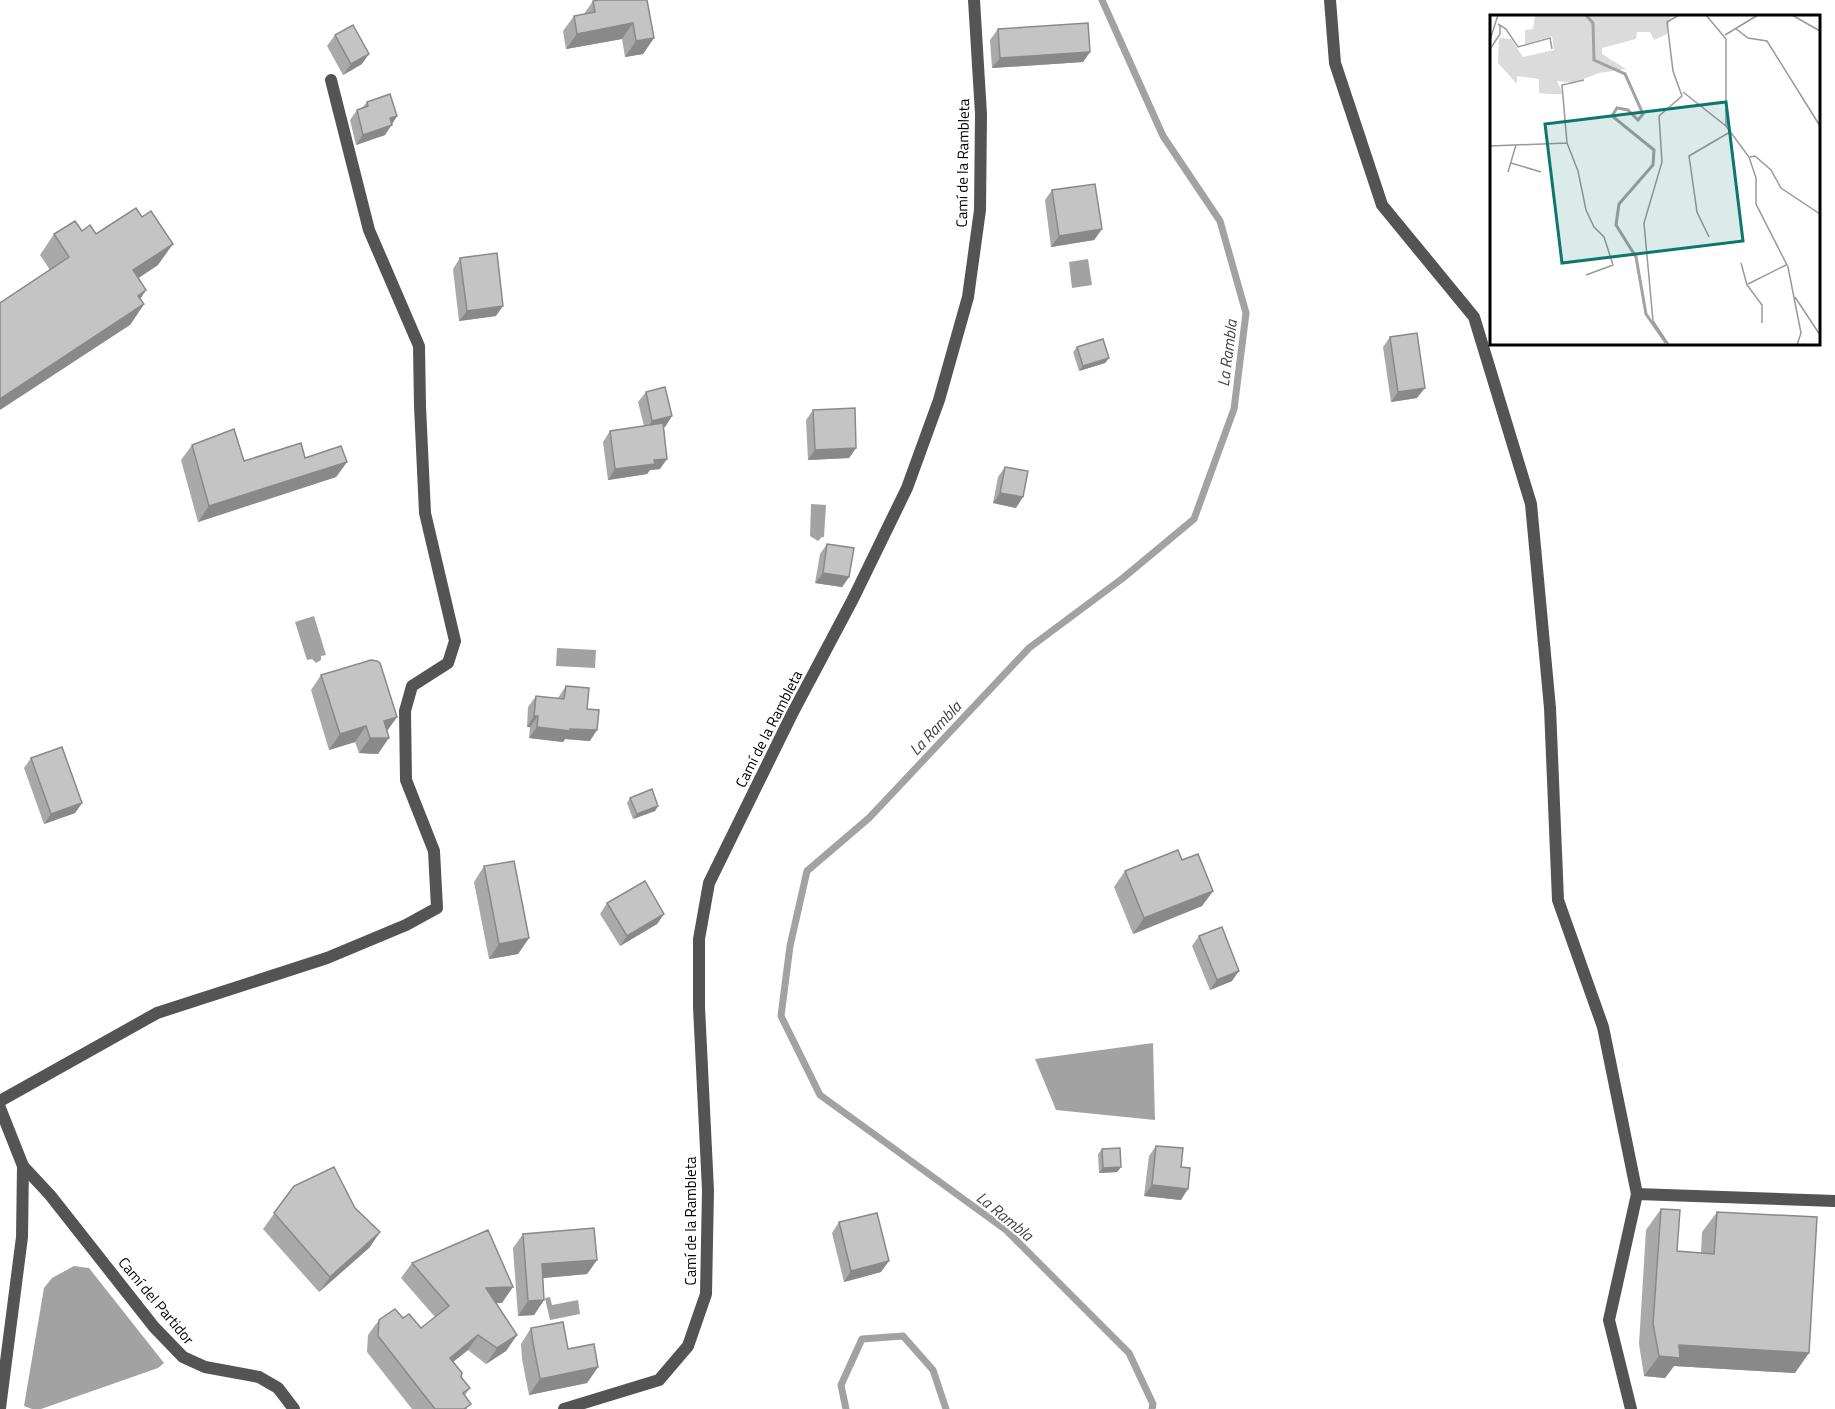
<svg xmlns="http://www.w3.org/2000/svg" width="1835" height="1409" font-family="'Titillium Web',sans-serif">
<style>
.water{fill:#a2a2a2}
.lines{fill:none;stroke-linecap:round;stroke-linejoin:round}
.stream{stroke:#a2a2a2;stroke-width:7}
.minor{stroke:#545454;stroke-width:12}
.wall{fill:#a9a9a9}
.shaded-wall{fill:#898989}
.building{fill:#c4c4c4;stroke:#898989;stroke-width:1.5}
.labels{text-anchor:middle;stroke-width:4.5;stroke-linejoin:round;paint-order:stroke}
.street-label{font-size:15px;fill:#000;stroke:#fff}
.water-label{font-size:16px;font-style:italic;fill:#434343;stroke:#fff}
.inset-river{fill:none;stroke:#a2a2a2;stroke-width:3}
.inset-road{fill:none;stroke:#999;stroke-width:1.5}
.view{fill:#0f766e;fill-opacity:0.15;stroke:#0f766e;stroke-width:3}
.inset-edge{fill:none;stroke:#000;stroke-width:3}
</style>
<rect width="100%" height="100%" fill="#fff"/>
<g class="water">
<path d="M 1088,259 L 1092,285 L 1072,288 L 1069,262 Z"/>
<path d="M 811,504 L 826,505 L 824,537 L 822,537 L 818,541 L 810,536 Z"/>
<path d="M 314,616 L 326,655 L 321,656 L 321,660 L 316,663 L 312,659 L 307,660 L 295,622 Z"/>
<path d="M 557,648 L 596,650 L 595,668 L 556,666 Z"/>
<path d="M 1153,1043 L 1155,1120 L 1056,1110 L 1035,1059 Z"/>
<path d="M 74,1266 L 89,1268 L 164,1363 L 158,1368 L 41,1409 L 32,1409 L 24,1406 L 44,1288 L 52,1278 Z"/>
<path d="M 550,1297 L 552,1305 L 578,1300 L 580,1314 L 550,1320 L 545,1298 Z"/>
</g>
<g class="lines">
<g class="stream">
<path d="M 1102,0 L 1163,136 L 1220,221 L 1246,313 L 1234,409 L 1194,519 L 1123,578 L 1029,648 L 869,818 L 807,871 L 790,946 L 781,1016 L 820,1095 L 1006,1230 L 1129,1353 L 1153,1404 L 1152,1409"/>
<path d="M 846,1409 L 841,1385 L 862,1339 L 903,1336 L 933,1370 L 946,1409"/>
</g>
<g class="minor">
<path d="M 1330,0 L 1335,63 L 1382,205 L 1474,317 L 1531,504 L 1550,708 L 1558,900 L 1603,1027 L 1637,1194"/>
<path d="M 0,1101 L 157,1013 L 327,958 L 406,925 L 437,908 L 434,851 L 406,780 L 405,711 L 412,686 L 448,663 L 455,641 L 425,513 L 420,406 L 419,346 L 369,230 L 331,80"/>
<path d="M 0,1108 L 23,1166 L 22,1237 L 0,1408"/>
<path d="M 23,1166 L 50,1195 L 154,1327 L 183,1357 L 205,1367 L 259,1377 L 278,1388 L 294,1409"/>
<path d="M 564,1409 L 659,1380 L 688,1346 L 706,1294 L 708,1190 L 699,1007 L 699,939 L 709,883 L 792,714 L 853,599 L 907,488 L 939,400 L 968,297 L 980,210 L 981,114 L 974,0"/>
<path d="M 1631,1409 L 1609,1320 L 1637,1194 L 1835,1201"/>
</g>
</g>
<g class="wall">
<path d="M 599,0 L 654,38 L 643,54 L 625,57 L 622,39 L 566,49 L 563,31 L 574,16 L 584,14 L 593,1 Z"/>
<path d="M 998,29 L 1090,52 L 1083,62 L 992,68 L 990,40 Z"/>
<path d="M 335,35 L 362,64 L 343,75 L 327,46 Z"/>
<path d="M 367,102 L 397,116 L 385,135 L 356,145 L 350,120 L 357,110 L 362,108 Z"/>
<path d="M 1052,190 L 1102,229 L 1094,240 L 1051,247 L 1045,200 Z"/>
<path d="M 82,231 L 96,234 L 158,265 L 138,278 L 146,290 L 140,299 L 144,304 L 130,325 L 50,270 L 40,255 L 54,234 Z"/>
<path d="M 460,258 L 496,316 L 459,321 L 453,269 Z"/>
<path d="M 1390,337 L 1417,398 L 1391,402 L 1383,347 Z"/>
<path d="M 1077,347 L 1109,358 L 1105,363 L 1079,371 L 1073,352 Z"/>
<path d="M 646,392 L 672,416 L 665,427 L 663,427 L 660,469 L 650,470 L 647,474 L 608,480 L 603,442 L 610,431 L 644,426 L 638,402 Z"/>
<path d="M 813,410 L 856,448 L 849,458 L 808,460 L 806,420 Z"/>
<path d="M 192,445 L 244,461 L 305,458 L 347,462 L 336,477 L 198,522 L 181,460 Z"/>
<path d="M 1005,467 L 1016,508 L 993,503 L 998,477 Z"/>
<path d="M 827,544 L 849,577 L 842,587 L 815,583 L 820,554 Z"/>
<path d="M 321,675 L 397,717 L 387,731 L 378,754 L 359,753 L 355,742 L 329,750 L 311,690 Z"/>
<path d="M 566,686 L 587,709 L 590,741 L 565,739 L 563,742 L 529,738 L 530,727 L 527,727 L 528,707 L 536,696 L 558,698 Z"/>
<path d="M 31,758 L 82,803 L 75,813 L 44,824 L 24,768 Z"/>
<path d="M 630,798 L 658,806 L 655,811 L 633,819 L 627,803 Z"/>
<path d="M 1182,860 L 1213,891 L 1202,906 L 1133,934 L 1114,887 L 1125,871 Z"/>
<path d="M 484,866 L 529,938 L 518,954 L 489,959 L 474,882 Z"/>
<path d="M 607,903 L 664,914 L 657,924 L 620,946 L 600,914 Z"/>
<path d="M 1199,936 L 1232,981 L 1210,990 L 1192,946 Z"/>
<path d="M 1156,1146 L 1181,1167 L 1181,1200 L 1144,1196 L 1149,1156 Z"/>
<path d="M 1102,1149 L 1121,1167 L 1117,1172 L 1099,1173 L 1098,1154 Z"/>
<path d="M 294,1186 L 355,1208 L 380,1232 L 369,1248 L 319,1292 L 263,1229 Z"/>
<path d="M 1661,1209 L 1677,1251 L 1701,1253 L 1702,1232 L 1717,1212 L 1795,1373 L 1674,1366 L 1665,1378 L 1644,1376 L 1639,1344 L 1646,1230 Z"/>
<path d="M 839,1222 L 881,1272 L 844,1282 L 832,1233 Z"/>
<path d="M 523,1234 L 597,1260 L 587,1274 L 543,1278 L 544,1300 L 534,1315 L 518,1316 L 513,1248 Z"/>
<path d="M 412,1263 L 502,1303 L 496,1303 L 517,1335 L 506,1351 L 486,1364 L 468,1350 L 453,1362 L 461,1377 L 470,1388 L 465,1395 L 467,1409 L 412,1409 L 367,1352 L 368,1335 L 379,1320 L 403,1318 L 421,1328 L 435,1317 L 401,1278 Z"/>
<path d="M 531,1328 L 598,1367 L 587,1383 L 529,1395 L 522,1359 L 521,1344 Z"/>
</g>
<g class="shaded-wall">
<path d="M 633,23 L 622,39 L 566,49 L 577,34 Z"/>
<path d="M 654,38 L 643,54 L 625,57 L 636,41 Z"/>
<path d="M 1090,52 L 1083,62 L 992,68 L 1000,58 Z"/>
<path d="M 369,54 L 362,64 L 343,75 L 351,64 Z"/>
<path d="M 397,116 L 385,135 L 356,145 L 363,135 L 390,118 Z"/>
<path d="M 1102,229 L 1094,240 L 1051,247 L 1059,236 Z"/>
<path d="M 173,244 L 158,265 L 119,291 L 133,270 Z"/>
<path d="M 146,290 L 132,311 L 138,296 Z"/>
<path d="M 144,304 L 130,325 L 0,410 L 0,399 Z"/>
<path d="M 503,306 L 496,316 L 459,321 L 467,311 Z"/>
<path d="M 1109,358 L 1105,363 L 1079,371 L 1083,366 Z"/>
<path d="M 1425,388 L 1417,398 L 1391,402 L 1398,392 Z"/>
<path d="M 672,416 L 665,427 L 645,431 L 652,421 Z"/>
<path d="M 856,448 L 849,458 L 808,460 L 815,450 Z"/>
<path d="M 667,459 L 660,469 L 650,470 L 647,474 L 608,480 L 615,469 L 654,460 Z"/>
<path d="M 347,462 L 336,477 L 198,522 L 209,506 Z"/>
<path d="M 1000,493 L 1023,497 L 1016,508 L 993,503 Z"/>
<path d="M 823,573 L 849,577 L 842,587 L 815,583 Z"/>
<path d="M 534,716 L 538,716 L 530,727 L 527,727 Z"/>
<path d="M 397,717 L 386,732 L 384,721 Z"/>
<path d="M 366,726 L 355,742 L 329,750 L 340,734 Z"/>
<path d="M 537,727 L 597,730 L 590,741 L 565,739 L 563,742 L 529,738 Z"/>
<path d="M 370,738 L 389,738 L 378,754 L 359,753 Z"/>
<path d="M 82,803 L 75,813 L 44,824 L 51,814 Z"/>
<path d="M 658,806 L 655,811 L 633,819 L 637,814 Z"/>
<path d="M 1213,891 L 1202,906 L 1133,934 L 1144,918 Z"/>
<path d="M 664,914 L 657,924 L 620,946 L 627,936 Z"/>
<path d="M 529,938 L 518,954 L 489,959 L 499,944 Z"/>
<path d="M 1239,971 L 1232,981 L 1210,990 L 1217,980 Z"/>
<path d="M 1121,1167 L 1117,1172 L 1099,1173 L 1103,1168 Z"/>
<path d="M 1152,1185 L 1188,1189 L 1181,1200 L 1144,1196 Z"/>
<path d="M 380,1232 L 369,1248 L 319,1292 L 330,1277 Z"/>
<path d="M 597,1260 L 587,1274 L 532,1279 L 542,1264 Z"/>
<path d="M 889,1261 L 881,1272 L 844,1282 L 851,1271 Z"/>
<path d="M 513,1287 L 502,1303 L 475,1304 L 486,1288 Z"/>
<path d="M 544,1300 L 534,1315 L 518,1316 L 528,1301 Z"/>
<path d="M 478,1335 L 468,1350 L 439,1373 L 450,1358 Z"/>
<path d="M 517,1335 L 506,1351 L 486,1364 L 497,1348 Z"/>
<path d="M 1679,1345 L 1809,1353 L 1795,1373 L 1674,1366 L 1665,1378 L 1644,1376 L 1659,1356 Z"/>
<path d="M 598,1367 L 587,1383 L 529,1395 L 540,1379 Z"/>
</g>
<g class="building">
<path d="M 599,0 L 647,0 L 654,38 L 636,41 L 633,23 L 577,34 L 574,16 L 595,12 L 593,1 Z"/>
<path d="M 1088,23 L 1090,52 L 1000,58 L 998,29 Z"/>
<path d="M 353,25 L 369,54 L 351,64 L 335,35 Z"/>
<path d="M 390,94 L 397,116 L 390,118 L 392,125 L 363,135 L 357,110 L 368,106 L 367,102 Z"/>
<path d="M 1095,184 L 1102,229 L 1059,236 L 1052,190 Z"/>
<path d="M 136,208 L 142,217 L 151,211 L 173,244 L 133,270 L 146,290 L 138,296 L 144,304 L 0,399 L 0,303 L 69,257 L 54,234 L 75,221 L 82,231 L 90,225 L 96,234 Z"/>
<path d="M 497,253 L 503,306 L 467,311 L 460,258 Z"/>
<path d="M 1417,333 L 1425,388 L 1398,392 L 1390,337 Z"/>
<path d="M 1103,339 L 1109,358 L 1083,366 L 1077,347 Z"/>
<path d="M 665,387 L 672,416 L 652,421 L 646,392 Z"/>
<path d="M 855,408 L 856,448 L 815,450 L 813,410 Z"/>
<path d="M 663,423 L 667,459 L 654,460 L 655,464 L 615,469 L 610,431 Z"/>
<path d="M 234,429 L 244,461 L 301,443 L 305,458 L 341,446 L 347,462 L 209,506 L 192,445 Z"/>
<path d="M 1005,467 L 1028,471 L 1023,497 L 1000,493 Z"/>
<path d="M 827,544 L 854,548 L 849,577 L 823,573 Z"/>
<path d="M 371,660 L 377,661 L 380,663 L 397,717 L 384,721 L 389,738 L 370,738 L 366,726 L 340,734 L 321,675 Z"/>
<path d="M 566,686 L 589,688 L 587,709 L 599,710 L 597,730 L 570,729 L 570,731 L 537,727 L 538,716 L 534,716 L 536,696 L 564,699 Z"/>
<path d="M 62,747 L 82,803 L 51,814 L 31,758 Z"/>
<path d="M 652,789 L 658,806 L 637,814 L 630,798 Z"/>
<path d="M 1178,850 L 1182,860 L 1198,854 L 1213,891 L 1144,918 L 1125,871 Z"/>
<path d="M 514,861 L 529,938 L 499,944 L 484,866 Z"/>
<path d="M 645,881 L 664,914 L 627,936 L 607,903 Z"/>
<path d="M 1222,927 L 1239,971 L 1217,980 L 1199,936 Z"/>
<path d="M 1156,1146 L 1183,1148 L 1181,1167 L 1190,1168 L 1188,1189 L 1152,1185 Z"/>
<path d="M 1120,1148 L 1121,1167 L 1103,1168 L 1102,1149 Z"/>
<path d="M 334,1167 L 355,1208 L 380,1232 L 330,1277 L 274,1213 L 294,1186 Z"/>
<path d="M 1661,1209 L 1680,1210 L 1677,1251 L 1714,1254 L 1717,1212 L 1817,1217 L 1809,1353 L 1679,1345 L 1680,1358 L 1659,1356 L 1653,1324 Z"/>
<path d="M 877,1213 L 889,1261 L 851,1271 L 839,1222 Z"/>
<path d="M 594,1228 L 597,1260 L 542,1264 L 544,1300 L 528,1301 L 523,1234 Z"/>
<path d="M 488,1230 L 513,1287 L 486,1288 L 517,1335 L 497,1348 L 478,1335 L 450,1358 L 462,1373 L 461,1377 L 470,1388 L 463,1393 L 471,1404 L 464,1409 L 435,1409 L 378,1336 L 379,1320 L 395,1309 L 403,1318 L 409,1314 L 421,1328 L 449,1306 L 412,1263 Z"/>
<path d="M 563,1322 L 568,1349 L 594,1344 L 598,1367 L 540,1379 L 533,1343 L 531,1328 Z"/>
</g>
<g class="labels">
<g class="street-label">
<text transform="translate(963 163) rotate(-89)" y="5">Camí de la Rambleta</text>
<text transform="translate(769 729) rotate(-63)" y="5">Camí de la Rambleta</text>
<text transform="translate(691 1221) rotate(-90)" y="5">Camí de la Rambleta</text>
<text transform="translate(156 1301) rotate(50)" y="5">Camí del Partidor</text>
</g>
<g class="water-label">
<text transform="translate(1227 353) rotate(-83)" y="6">La Rambla</text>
<text transform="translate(935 728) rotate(-47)" y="6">La Rambla</text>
<text transform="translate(1005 1216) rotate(39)" y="6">La Rambla</text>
</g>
</g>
<g transform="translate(1490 15)">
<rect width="330" height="330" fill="#fff"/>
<path d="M 45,0 L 181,0 L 177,19 L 164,25 L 160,17 L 147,17 L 146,24 L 112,33 L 112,39 L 136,54 L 109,58 L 83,68 L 67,66 L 73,79 L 59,79 L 49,78 L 49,64 L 27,61 L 27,69 L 8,48 L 9,23 L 21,24 L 33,42 L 64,35 L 62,21 L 35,29 L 35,15 L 43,14 Z" fill="#dbdbdb"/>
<path class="inset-river" d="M 96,0 L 103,8 L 104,45 L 135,59 L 153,99 L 148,105 L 138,95 L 127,93 L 122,101 L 164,135 L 163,150 L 129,189 L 126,210 L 146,242 L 156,299 L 176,328"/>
<path class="inset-road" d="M 216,0 L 236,24 L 236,111 L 259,142 L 266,163 L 266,189 L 298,252 L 311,318 L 307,330M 302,0 L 330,16M 8,9 L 16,14 L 28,32 L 60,23 L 62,34M 245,13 L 258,23 L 277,26 L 330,111M 235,20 L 268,0M 0,25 L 8,0M 0,34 L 10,19 L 10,10M 193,77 L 236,111M 77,128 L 88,156 L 96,195 L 104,212 L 114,222 L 123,250 L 96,260M 0,131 L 77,128 L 72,70 L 94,65M 260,142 L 265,141 L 281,155 L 291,173 L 330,199M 21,148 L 51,157M 18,157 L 26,130M 219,222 L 207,197 L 199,141 L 240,117M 251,248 L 257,270 L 272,290 L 272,308M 258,269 L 296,250M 305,282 L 330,320M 179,330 L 163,306 L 154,208 L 172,147 L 169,101 L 192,81 L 183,56 L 177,7 L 189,0"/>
<path class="view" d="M 236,87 L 253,226 L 72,248 L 55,109 Z"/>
<rect width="330" height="330" class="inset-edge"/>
</g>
</svg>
